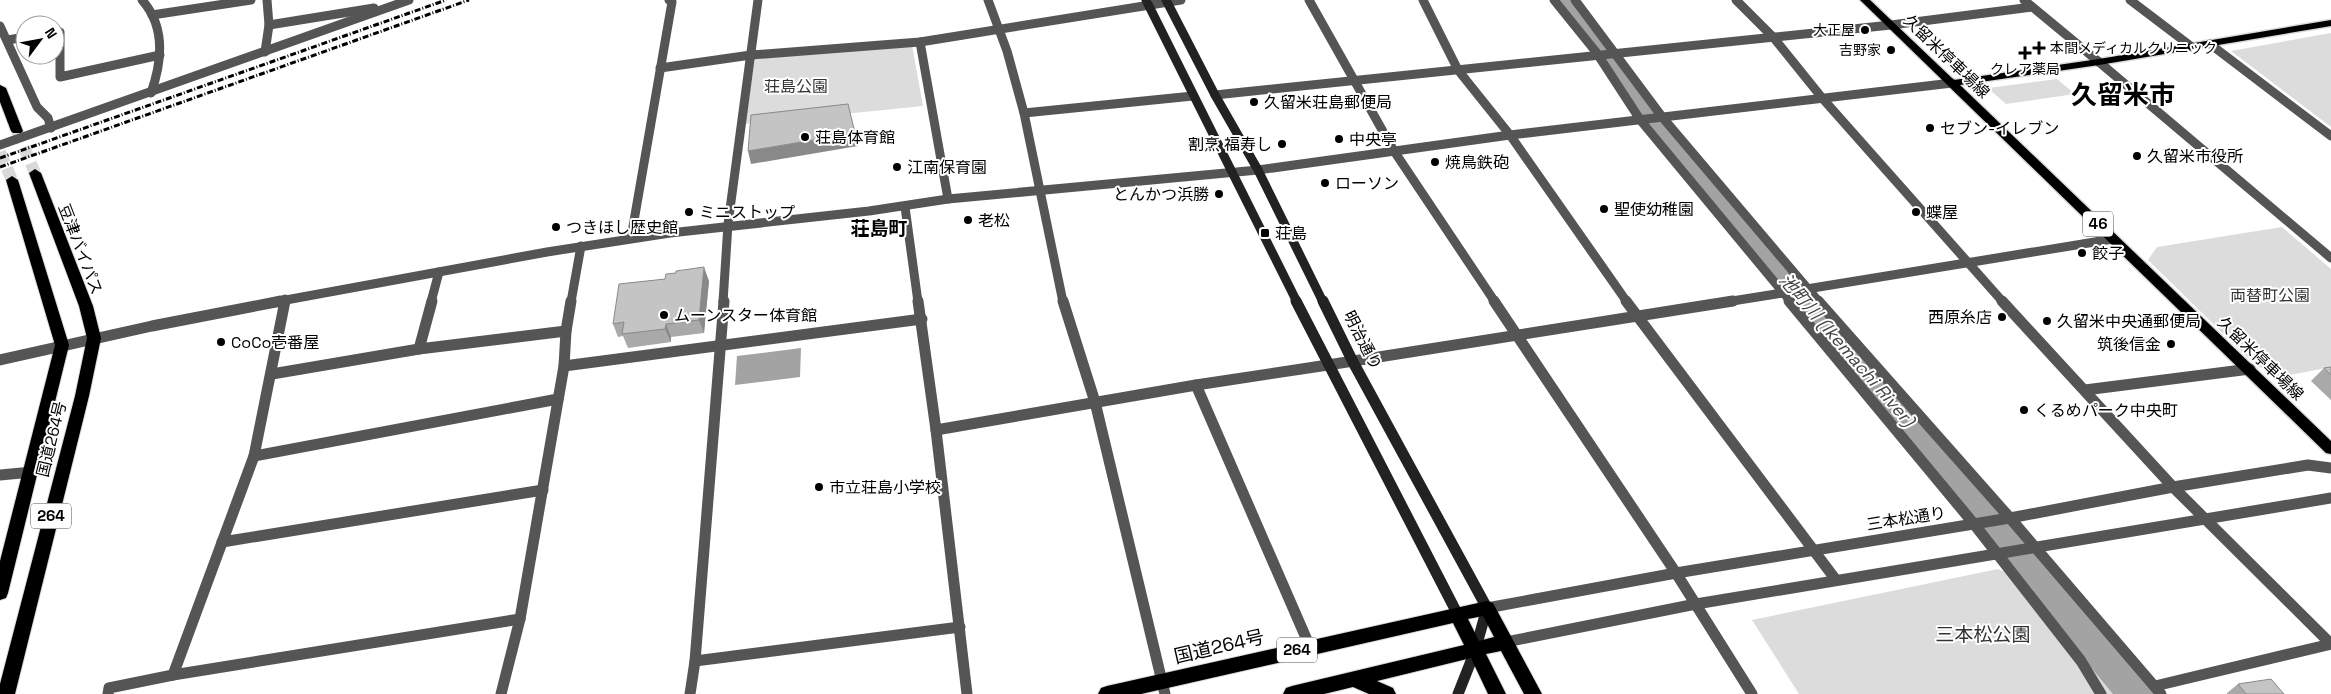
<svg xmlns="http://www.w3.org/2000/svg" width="2331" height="694" font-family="'Space Grotesk','Noto Sans JP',sans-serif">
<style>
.green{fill:#dcdcdc}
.water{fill:#a3a3a3}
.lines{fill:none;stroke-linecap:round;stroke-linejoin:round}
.river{fill:#a3a3a3;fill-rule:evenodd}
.trunk-tunnel{stroke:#d9d9d9;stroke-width:12;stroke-dasharray:12 5.5;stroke-linecap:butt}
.primary-casing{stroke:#dbdbdb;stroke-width:3}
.trunk-casing{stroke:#dbdbdb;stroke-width:2}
.minor-far1{stroke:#555;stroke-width:9}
.minor{stroke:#555;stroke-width:11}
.tertiary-far1{stroke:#555;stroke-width:9}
.tertiary{stroke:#555;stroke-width:11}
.secondary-far1{stroke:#222;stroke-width:9}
.secondary{stroke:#222;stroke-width:11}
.primary{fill:#000;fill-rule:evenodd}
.trunk{fill:#000;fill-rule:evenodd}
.rail{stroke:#000;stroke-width:3;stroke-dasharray:6 2 1 2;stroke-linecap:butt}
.wall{fill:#a9a9a9}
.shaded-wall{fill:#898989}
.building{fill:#c4c4c4;stroke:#898989}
.poi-dot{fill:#000;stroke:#fff;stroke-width:2}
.labels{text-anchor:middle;stroke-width:4;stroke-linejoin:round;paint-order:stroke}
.far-poi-label{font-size:14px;fill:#000;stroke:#fff;text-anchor:end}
.shield{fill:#fff;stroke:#4c4c4c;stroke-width:1}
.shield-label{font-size:15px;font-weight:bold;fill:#000}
.street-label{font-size:16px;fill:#000;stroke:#fff}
.park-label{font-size:16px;fill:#333;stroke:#fff}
.poi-label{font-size:16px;fill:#000;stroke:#fff;text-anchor:start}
.water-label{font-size:18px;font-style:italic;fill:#444;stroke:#fff}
.quarter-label{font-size:19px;font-weight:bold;fill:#000;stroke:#fff}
.near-park-label{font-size:19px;fill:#333;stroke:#fff}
.near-street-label{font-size:19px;fill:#000;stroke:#fff}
.town-label{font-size:26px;font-weight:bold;fill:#000;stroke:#fff}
</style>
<rect width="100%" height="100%" fill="#fff"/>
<g class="green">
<path d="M 2331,33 L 2331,127 L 2231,51 Z"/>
<path d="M 912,45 L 923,106 L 745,124 L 755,58 Z"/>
<path d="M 2057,79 L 2075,94 L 2006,104 L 1988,88 Z"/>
<path d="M 2282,227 L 2331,269 L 2331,367 L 2274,378 L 2248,358 L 2148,260 L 2157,247 Z"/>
<path d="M 1998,569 L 2010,574 L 2125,694 L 1799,694 L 1752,620 Z"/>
</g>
<path class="water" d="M 801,348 L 800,377 L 735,385 L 737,356 Z"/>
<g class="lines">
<path class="river" d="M 1552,0 L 1576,0 L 1652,100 L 1815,297 L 1987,486 L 2068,586 L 2151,681 L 2157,694 L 2113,694 L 2042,608 L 1963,506 L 1793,311 L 1634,110 Z"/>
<g class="trunk-tunnel">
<path d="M 17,131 L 35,173"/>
<path d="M 0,152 L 12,180"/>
</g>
<g class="primary-casing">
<path id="primary" d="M 1860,0 L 1870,0 L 1954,80 L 2099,59 L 2331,20 L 2331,26 L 2099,65 L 1960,85 L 2331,441 L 2331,454 L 2326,453 Z"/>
</g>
<g class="trunk-casing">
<g id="trunk">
<path d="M 0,85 L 6,88 L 23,131 L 21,133 L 13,133 L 11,131 L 0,102 Z"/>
<path d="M 35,169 L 41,173 L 93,306 L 101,338 L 89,396 L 15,694 L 0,694 L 0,684 L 75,396 L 87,338 L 79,306 L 29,173 Z"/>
<path d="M 12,176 L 18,180 L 69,345 L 8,593 L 6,598 L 0,600 L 0,561 L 55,345 L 6,180 Z"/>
<path d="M 1487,601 L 1493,603 L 1542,694 L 1524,694 L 1501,651 L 1486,654 L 1506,694 L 1488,694 L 1471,658 L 1377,681 L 1393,688 L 1396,694 L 1369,694 L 1353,687 L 1324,694 L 1283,694 L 1286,688 L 1292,686 L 1464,645 L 1453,623 L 1141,694 L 1098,694 L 1101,688 L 1107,686 ZM 1483,616 L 1494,637 L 1479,641 L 1468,619 Z"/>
</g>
</g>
<g class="minor-far1">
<path d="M 142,0 C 166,27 162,62 151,93"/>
<path d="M 988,0 L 1007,51 L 1024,113 L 1063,302"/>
<path d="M 1309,0 L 1394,151 L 1495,302"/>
<path d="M 1423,0 L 1458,70 L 1510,135 L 1627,302"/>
<path d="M 1554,0 L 1596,52 L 1641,121 L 1791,302"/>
<path d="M 1575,0 L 1663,118 L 1819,302"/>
<path d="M 2130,0 L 2192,47"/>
<path d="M 152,15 L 251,0"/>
<path d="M 269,25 L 374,8"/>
<path d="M 0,26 L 37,107 L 48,118 L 51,128"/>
<path d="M 55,33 L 60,32 L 60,77 L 160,55"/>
<path d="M 8,40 L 25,37"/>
<path d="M 920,42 L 948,199"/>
<path d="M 265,52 L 269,25 L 267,0"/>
<path d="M 2099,62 L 2331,258"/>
<path d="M 660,68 L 751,55 L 920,42 L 1181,0"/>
<path d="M 1215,95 L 1891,25 L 2032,7"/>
<path d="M 1024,113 L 1193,96"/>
<path d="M 0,145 L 409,0"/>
<path d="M 905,207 L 918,302"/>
<path d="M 631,238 L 672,2 L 669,0"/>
<path d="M 1782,293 L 2113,239"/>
<path d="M 284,302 L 285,299"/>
<path d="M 431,302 L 439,272"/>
<path d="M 571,302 L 581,246"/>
<path d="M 723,302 L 728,224 L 758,0"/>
</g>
<g class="minor">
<path d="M 918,301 L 936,430 L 967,694"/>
<path d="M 1063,301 L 1095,402 L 1165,694"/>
<path d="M 1494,301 L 1676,573 L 1752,694"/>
<path d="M 1626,301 L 1836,580"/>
<path d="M 1789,301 L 1974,524 L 2081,661 L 2101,694"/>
<path d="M 1818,301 L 2010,518 L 2161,694"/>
<path d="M 419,349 L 432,301"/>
<path d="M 564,366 L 922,319"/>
<path d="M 272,374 L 419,349 L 566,331"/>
<path d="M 1196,385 L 1310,647"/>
<path d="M 2085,390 L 2250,369"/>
<path d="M 936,430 L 1196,385 L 1328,365"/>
<path d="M 254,456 L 558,399"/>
<path d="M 0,475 L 32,472"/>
<path d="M 2173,487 L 2331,644"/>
<path d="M 222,542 L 543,490"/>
<path d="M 695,661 L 960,627"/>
<path d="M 173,675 L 254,456 L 285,301"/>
<path d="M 2155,686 L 2331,644"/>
<path d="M 108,694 L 109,688 L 173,675 L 520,619"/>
<path d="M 501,694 L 520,619 L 564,366 L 566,331 L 571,301"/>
<path d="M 690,694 L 695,661 L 724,301"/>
</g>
<g class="tertiary-far1">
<path d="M 1736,0 L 1773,37 L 1823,99 L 2003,302"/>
<path d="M 2024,0 L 2099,62"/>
<path d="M 2210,44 L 2331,136"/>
<path d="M 275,302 L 547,252 L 670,233 L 869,211 L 948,199 L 1258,170 L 1510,135 L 1952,83"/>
<path d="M 1726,302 L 1782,293"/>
</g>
<g class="tertiary">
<path d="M 2002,301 L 2173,487"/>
<path d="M 0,360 L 152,326 L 281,301"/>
<path d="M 1328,365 L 1733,301"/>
<path d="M 1487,608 L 1676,573 L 2010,518 L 2173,487 L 2308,465 L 2331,468"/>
<path d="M 1506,642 L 1696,604 L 2331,498"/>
</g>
<g class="secondary-far1">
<path d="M 1146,0 L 1297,302"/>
<path d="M 1166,0 L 1215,95 L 1258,170 L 1323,302"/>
</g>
<g class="secondary">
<path d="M 1296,301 L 1458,615"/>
<path d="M 1323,301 L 1353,362 L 1487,608 L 1475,651 L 1458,694"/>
</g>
<use href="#primary" class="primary"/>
<use href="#trunk" class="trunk"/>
<g class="rail">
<path d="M 0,158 L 446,0"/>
<path d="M 0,167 L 469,0"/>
</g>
</g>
<g class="wall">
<path d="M 676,273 L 709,281 L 704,333 L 671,337 L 671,342 L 628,348 L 623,336 L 618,337 L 613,324 L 665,279 Z"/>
<path d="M 2331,367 L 2331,400 L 2311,381 L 2324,368 Z"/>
<path d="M 2238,684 L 2284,694 L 2227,694 L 2227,693 Z"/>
</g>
<g class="shaded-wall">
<path d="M 855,133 L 858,146 L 751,164 L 748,151 Z"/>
<path d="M 704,267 L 709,281 L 704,333 L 699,320 Z"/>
<path d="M 666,324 L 671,337 L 671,342 L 665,329 Z"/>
</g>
<g class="building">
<path d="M 848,104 L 855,133 L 748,151 L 751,115 Z"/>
<path d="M 704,267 L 699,320 L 666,324 L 665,329 L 622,334 L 624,322 L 613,324 L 619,284 L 665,279 L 666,274 L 676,273 L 676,271 Z"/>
<path d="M 2331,367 L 2331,375 L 2324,368 Z"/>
<path d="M 2271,679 L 2284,694 L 2246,694 L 2238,684 Z"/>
</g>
<g class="poi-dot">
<circle cx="1865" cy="30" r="5"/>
<path d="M2036.5 40.5h5v5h5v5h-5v5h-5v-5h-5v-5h5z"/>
<circle cx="1891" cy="50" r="5"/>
<path d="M2022.5 45.5h5v5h5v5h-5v5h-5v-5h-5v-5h5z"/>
<circle cx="1254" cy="102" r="5"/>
<circle cx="1930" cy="128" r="5"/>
<circle cx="805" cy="137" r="5"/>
<circle cx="1339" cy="139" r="5"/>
<circle cx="1282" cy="144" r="5"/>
<circle cx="2137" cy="156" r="5"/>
<circle cx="1435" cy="162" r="5"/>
<circle cx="897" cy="167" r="5"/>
<circle cx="1325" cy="183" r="5"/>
<circle cx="1219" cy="194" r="5"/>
<circle cx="1604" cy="209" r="5"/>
<circle cx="689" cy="212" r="5"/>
<circle cx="1916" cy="212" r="5"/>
<circle cx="968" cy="220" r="5"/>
<circle cx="556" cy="227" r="5"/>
<rect x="1260" y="228" width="10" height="10" rx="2.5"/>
<circle cx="2082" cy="253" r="5"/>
<circle cx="664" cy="315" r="5"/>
<circle cx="2002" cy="317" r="5"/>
<circle cx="2047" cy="321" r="5"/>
<circle cx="221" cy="342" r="5"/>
<circle cx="2171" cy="344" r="5"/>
<circle cx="2024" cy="410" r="5"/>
<circle cx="819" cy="487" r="5"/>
</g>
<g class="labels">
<g class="far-poi-label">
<text x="1855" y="35">大正屋</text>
<text x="2050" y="53" text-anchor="start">本間メディカルクリニック</text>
<text x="1881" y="55">吉野家</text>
<text x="2025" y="74" text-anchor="middle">クレア薬局</text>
</g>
<g class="shield">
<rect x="2083" y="211.5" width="30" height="25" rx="4"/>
<rect x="31" y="503.5" width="40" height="25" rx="4"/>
<rect x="1277" y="637.5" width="40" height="25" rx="4"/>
</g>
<g class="shield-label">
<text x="2098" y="229">46</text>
<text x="51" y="521">264</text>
<text x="1297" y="655">264</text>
</g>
<g class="street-label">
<text transform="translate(1947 56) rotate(44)" y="6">久留米停車場線</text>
<text transform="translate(81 249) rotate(69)" y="6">豆津バイパス</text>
<text transform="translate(1363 340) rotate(63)" y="6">明治通り</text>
<text transform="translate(2261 358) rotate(44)" y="6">久留米停車場線</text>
<text transform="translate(51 439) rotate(-76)" y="6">国道264号</text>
<text transform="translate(1906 518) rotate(-9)" y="6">三本松通り</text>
</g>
<g class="park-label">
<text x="796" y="92">荘島公園</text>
<text x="2270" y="301">両替町公園</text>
</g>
<g class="poi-label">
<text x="1264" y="108">久留米荘島郵便局</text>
<text x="1940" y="134">セブン-イレブン</text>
<text x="815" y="143">荘島体育館</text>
<text x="1349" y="145">中央亭</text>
<text x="1272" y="150" text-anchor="end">割烹 福寿し</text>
<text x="2147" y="162">久留米市役所</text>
<text x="1445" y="168">焼鳥鉄砲</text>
<text x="907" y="173">江南保育園</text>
<text x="1335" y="189">ローソン</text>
<text x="1209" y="200" text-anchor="end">とんかつ浜勝</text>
<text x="1614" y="215">聖使幼稚園</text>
<text x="699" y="218">ミニストップ</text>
<text x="1926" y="218">蝶屋</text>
<text x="978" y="226">老松</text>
<text x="566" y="233">つきほし歴史館</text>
<text x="1275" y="239">荘島</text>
<text x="2092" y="259">餃子</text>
<text x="674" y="321">ムーンスター体育館</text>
<text x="1992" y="323" text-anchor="end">西原糸店</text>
<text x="2057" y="327">久留米中央通郵便局</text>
<text x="231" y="348">CoCo壱番屋</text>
<text x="2161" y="350" text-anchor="end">筑後信金</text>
<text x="2034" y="416">くるめパーク中央町</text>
<text x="829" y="493">市立荘島小学校</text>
</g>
<g class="water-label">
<text transform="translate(1847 350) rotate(49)" y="6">池町川 (Ikemachi River)</text>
</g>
<g class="quarter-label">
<text x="879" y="235">荘島町</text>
</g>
<g class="near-park-label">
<text x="1983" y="641">三本松公園</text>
</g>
<g class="near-street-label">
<text transform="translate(1219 646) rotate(-13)" y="7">国道264号</text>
</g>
<g class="town-label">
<text x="2123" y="104">久留米市</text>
</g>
</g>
<g transform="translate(40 40) rotate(58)"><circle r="24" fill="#ffffff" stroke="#999999"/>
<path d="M0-4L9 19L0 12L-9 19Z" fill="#000000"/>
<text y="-8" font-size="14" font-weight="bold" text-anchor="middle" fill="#000000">N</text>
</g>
</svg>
